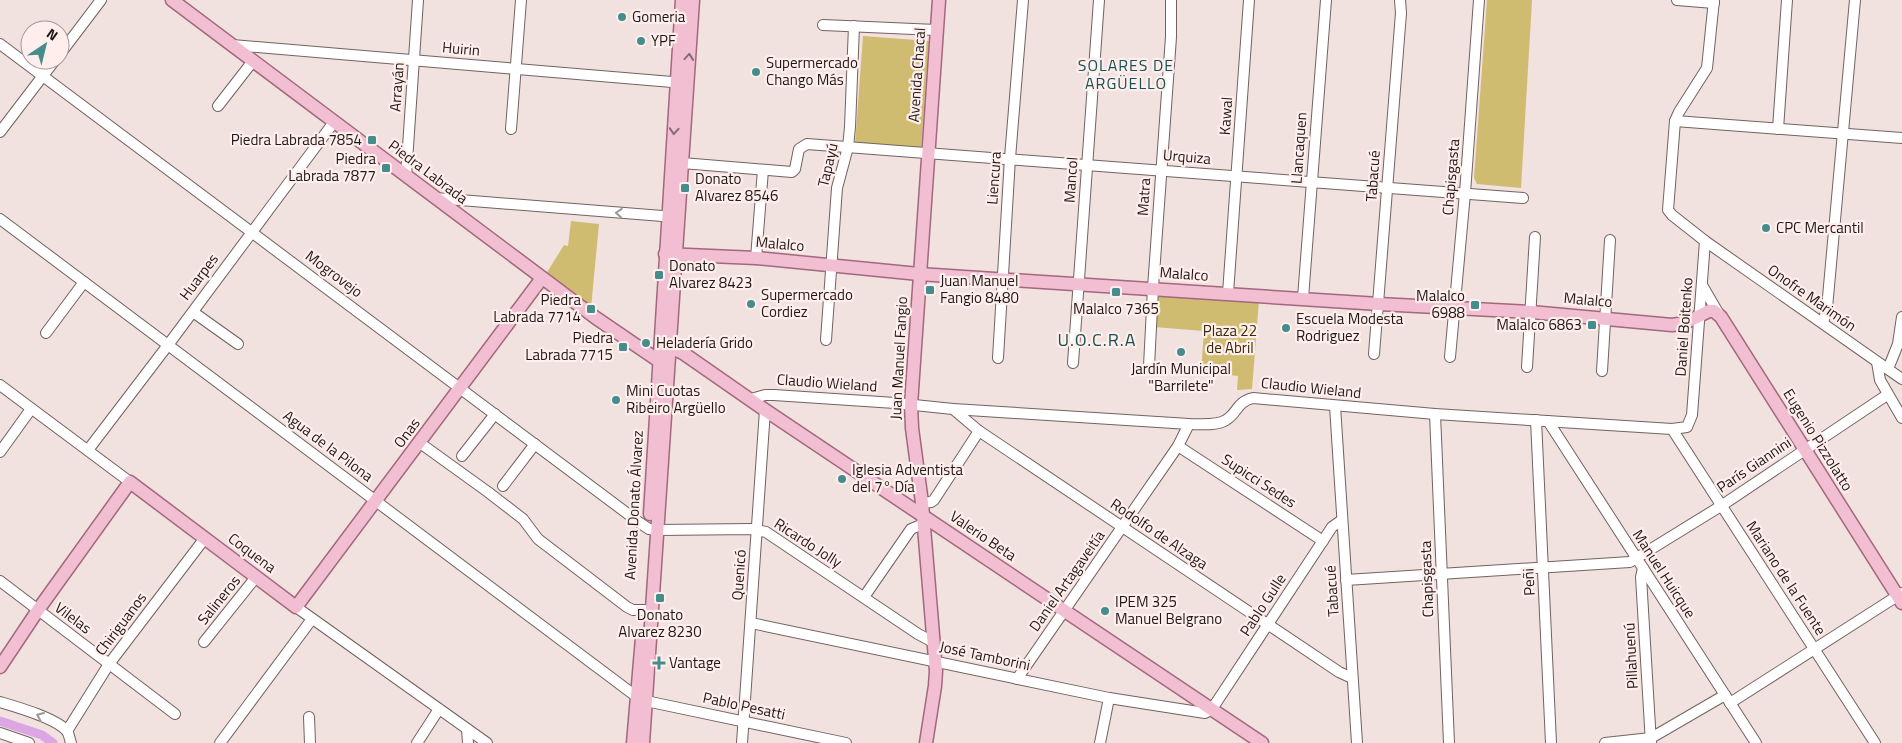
<svg xmlns="http://www.w3.org/2000/svg" width="1902" height="743" font-family="'Titillium Web',sans-serif">
<style>
.green{fill:#d0bc71}
.lines{fill:none;stroke-linecap:round;stroke-linejoin:round}
.canal{stroke:#dca6e5;stroke-width:9}
.minor-casing{stroke:#716361;stroke-width:12}
.major-casing{stroke:#a2687d;stroke-width:15}
.minor{stroke:#fff;stroke-width:10}
.major{stroke:#f2bed2;stroke-width:12}
.oneway{stroke:#886c75}
.oneway2{stroke:#9a9897}
.poi-dot{fill:#458d8c;stroke:#ffeeec;stroke-width:2}
.labels{text-anchor:middle;stroke-width:4.5;stroke-linejoin:round;paint-order:stroke}
.poi-label{font-size:15px;fill:#1e1918;stroke:#ffeeec;text-anchor:start}
.street-label{font-size:15px;fill:#1e1918;stroke:#ffeeec}
.park-label{font-size:15px;fill:#362d08;stroke:#ffeeec}
.neighbourhood-label{font-size:16px;letter-spacing:1px;fill:#165352;stroke:#ffeeec}
.quarter-label{font-size:18px;letter-spacing:1px;fill:#165352;stroke:#ffeeec}
</style>
<rect width="100%" height="100%" fill="#f1e1df"/>
<g class="green">
<path d="M 1487,0 L 1532,0 L 1521,188 L 1477,184 L 1474,178 Z"/>
<path d="M 863,36 L 929,41 L 921,149 L 855,144 Z"/>
<path d="M 571,221 L 599,224 L 591,308 L 546,274 L 564,245 L 568,246 Z"/>
<path d="M 1156,293 L 1259,300 L 1252,389 L 1237,390 L 1238,376 L 1201,372 L 1204,331 L 1153,327 Z"/>
</g>
<g class="lines">
<path class="canal" d="M 0,721 L 42,735 L 53,743"/>
<g class="minor-casing">
<g id="minor">
<path d="M 1677,0 L 1714,3"/>
<path d="M 1714,0 L 1707,68 L 1679,112 L 1675,121 L 1668,210 L 1672,215 L 1705,241 L 1902,379"/>
<path d="M 823,25 L 936,30"/>
<path d="M 0,44 L 640,523 L 649,529 L 657,530 L 752,529 L 766,532 L 918,634 L 933,642"/>
<path d="M 232,45 L 684,83"/>
<path d="M 60,54 L 101,0"/>
<path d="M 218,106 L 253,61"/>
<path d="M 1675,121 L 1902,138"/>
<path d="M 511,129 L 521,0"/>
<path d="M 1778,129 L 1787,0"/>
<path d="M 0,132 L 55,60"/>
<path d="M 682,163 L 792,172 L 795,169 L 799,149 L 807,144 L 1523,198"/>
<path d="M 406,176 L 418,0"/>
<path d="M 435,198 L 675,217"/>
<path d="M 0,219 L 637,697 L 646,701 L 846,743"/>
<path d="M 756,258 L 763,170"/>
<path d="M 1702,285 L 1720,316"/>
<path d="M 1228,293 L 1249,0"/>
<path d="M 1303,298 L 1326,0"/>
<path d="M 193,312 L 238,344"/>
<path d="M 1823,323 L 1827,308 L 1855,0"/>
<path d="M 46,333 L 84,282"/>
<path d="M 826,340 L 837,188 L 848,147 L 850,127 L 854,26"/>
<path d="M 1374,354 L 1401,13 L 1400,0"/>
<path d="M 1450,357 L 1465,193 L 1479,0"/>
<path d="M 998,358 L 1010,158 L 1023,0"/>
<path d="M 1877,362 L 1880,380 L 1902,418"/>
<path d="M 1073,363 L 1099,0"/>
<path d="M 1149,366 L 1153,288 L 1171,37 L 1171,0"/>
<path d="M 1527,367 L 1535,237"/>
<path d="M 1888,369 L 1898,344 L 1902,317"/>
<path d="M 1602,371 L 1610,240"/>
<path d="M 0,385 L 130,482"/>
<path d="M 751,399 L 765,395 L 774,395 L 895,403 L 953,409 L 1189,424 C 1200,424 1217,426 1226,420 C 1238,413 1236,402 1253,398 L 1435,414 L 1672,429 L 1687,427 L 1692,415 L 1705,241"/>
<path d="M 1335,406 L 1357,743"/>
<path d="M 953,409 L 979,431 L 1339,672 L 1352,678"/>
<path d="M 1435,414 L 1449,743"/>
<path d="M 1536,420 L 1551,743"/>
<path d="M 1548,421 L 1756,743"/>
<path d="M 1672,429 L 1875,743"/>
<path d="M 420,443 L 488,492 L 523,519 L 538,539 L 627,607 L 633,610 L 644,610"/>
<path d="M 1178,446 L 1323,541"/>
<path d="M 88,450 L 168,345 L 334,122"/>
<path d="M 0,452 L 31,409"/>
<path d="M 462,456 L 495,414"/>
<path d="M 503,486 L 535,444"/>
<path d="M 922,503 L 931,502 L 934,500 L 979,431"/>
<path d="M 1643,568 L 1641,577 L 1651,743"/>
<path d="M 1346,580 L 1630,562 L 1721,506 L 1887,395"/>
<path d="M 0,581 L 175,714"/>
<path d="M 864,597 L 911,529 L 923,524"/>
<path d="M 296,607 L 487,743"/>
<path d="M 751,623 L 1109,698 L 1205,713 L 1212,709 L 1332,527 L 1342,520"/>
<path d="M 204,642 L 256,577"/>
<path d="M 1017,679 L 1178,446 L 1189,424"/>
<path d="M 0,702 C 17,707 56,718 67,731 C 69,734 70,740 71,743"/>
<path d="M 1730,703 L 1902,593"/>
<path d="M 309,717 L 310,743"/>
<path d="M 467,729 L 468,743"/>
<path d="M 67,731 L 109,664 L 205,538"/>
<path d="M 0,733 L 29,743"/>
<path d="M 220,743 L 312,619"/>
<path d="M 417,743 L 439,709"/>
<path d="M 742,743 L 765,410"/>
<path d="M 1100,743 L 1109,698"/>
<path d="M 1605,743 L 1651,738 L 1725,695"/>
</g>
</g>
<g class="major-casing">
<g id="major">
<path d="M 172,0 L 596,318 L 659,361 L 665,360"/>
<path d="M 665,254 L 756,258 L 919,274 L 1379,304 L 1531,312 L 1672,325 L 1685,323 L 1709,311 L 1714,311 L 1721,317 L 1902,603"/>
<path d="M 662,347 L 669,347 L 683,353 L 765,410 L 1262,743"/>
<path d="M 650,514 L 682,0"/>
<path d="M 0,667 L 38,610 L 130,482 L 296,607 L 542,278"/>
<path d="M 633,743 L 642,638"/>
<path d="M 643,743 L 693,0"/>
<path d="M 926,743 L 935,686 L 936,671 L 922,503 L 912,428 L 911,405 L 939,0"/>
</g>
</g>
<use href="#minor" class="minor"/>
<use href="#major" class="major"/>
</g>
<defs><path id="oneway-chevron" d="M-2-3.5L2.5 0L-2 3.5" fill="none" stroke-width="1.6" stroke-linecap="round" stroke-linejoin="round" transform="scale(1.25)"/></defs>
<g class="oneway">
<use href="#oneway-chevron" transform="translate(689 57) rotate(-85)"/>
<use href="#oneway-chevron" transform="translate(674 131) rotate(94)"/>
</g>
<g class="oneway2">
<use href="#oneway-chevron" transform="translate(619 213) rotate(-176)"/>
<use href="#oneway-chevron" transform="translate(40 716) rotate(-157)"/>
</g>
<g class="poi-dot">
<circle cx="622" cy="17" r="5"/>
<circle cx="641" cy="41" r="5"/>
<circle cx="756" cy="72" r="5"/>
<rect x="367" y="135" width="10" height="10" rx="2.5"/>
<rect x="381" y="163" width="10" height="10" rx="2.5"/>
<rect x="680" y="183" width="10" height="10" rx="2.5"/>
<circle cx="1766" cy="228" r="5"/>
<rect x="654" y="270" width="10" height="10" rx="2.5"/>
<rect x="925" y="285" width="10" height="10" rx="2.5"/>
<rect x="1111" y="287" width="10" height="10" rx="2.5"/>
<circle cx="751" cy="304" r="5"/>
<rect x="1470" y="300" width="10" height="10" rx="2.5"/>
<rect x="586" y="304" width="10" height="10" rx="2.5"/>
<rect x="1587" y="320" width="10" height="10" rx="2.5"/>
<circle cx="1286" cy="328" r="5"/>
<circle cx="646" cy="343" r="5"/>
<rect x="618" y="342" width="10" height="10" rx="2.5"/>
<circle cx="1181" cy="352" r="5"/>
<circle cx="616" cy="400" r="5"/>
<circle cx="842" cy="479" r="5"/>
<rect x="655" y="593" width="10" height="10" rx="2.5"/>
<circle cx="1105" cy="611" r="5"/>
<path d="M656.5 655.5h5v5h5v5h-5v5h-5v-5h-5v-5h5z"/>
</g>
<g class="labels">
<g class="poi-label">
<text x="632" y="22">Gomeria</text>
<text x="651" y="46">YPF</text>
<text x="766" y="68">Supermercado<tspan x="766" dy="17">Chango Más</tspan></text>
<text x="362" y="145" text-anchor="end">Piedra Labrada 7854</text>
<text x="376" y="164" text-anchor="end">Piedra<tspan x="376" dy="17">Labrada 7877</tspan></text>
<text x="695" y="184">Donato<tspan x="695" dy="17">Alvarez 8546</tspan></text>
<text x="1776" y="233">CPC Mercantil</text>
<text x="669" y="271">Donato<tspan x="669" dy="17">Alvarez 8423</tspan></text>
<text x="940" y="286">Juan Manuel<tspan x="940" dy="17">Fangio 8480</tspan></text>
<text x="761" y="300">Supermercado<tspan x="761" dy="17">Cordiez</tspan></text>
<text x="1465" y="301" text-anchor="end">Malalco<tspan x="1465" dy="17">6988</tspan></text>
<text x="581" y="305" text-anchor="end">Piedra<tspan x="581" dy="17">Labrada 7714</tspan></text>
<text x="1116" y="314" text-anchor="middle">Malalco 7365</text>
<text x="1296" y="324">Escuela Modesta<tspan x="1296" dy="17">Rodriguez</tspan></text>
<text x="1582" y="330" text-anchor="end">Malalco 6863</text>
<text x="613" y="343" text-anchor="end">Piedra<tspan x="613" dy="17">Labrada 7715</tspan></text>
<text x="656" y="348">Heladería Grido</text>
<text x="1181" y="374" text-anchor="middle">Jardín Municipal<tspan x="1181" dy="17">"Barrilete"</tspan></text>
<text x="626" y="396">Mini Cuotas<tspan x="626" dy="17">Ribeiro Argüello</tspan></text>
<text x="852" y="475">Iglesia Adventista<tspan x="852" dy="17">del 7° Día</tspan></text>
<text x="1115" y="607">IPEM 325<tspan x="1115" dy="17">Manuel Belgrano</tspan></text>
<text x="660" y="620" text-anchor="middle">Donato<tspan x="660" dy="17">Alvarez 8230</tspan></text>
<text x="669" y="668">Vantage</text>
</g>
<g class="street-label">
<text transform="translate(461 49) rotate(5)" y="5">Huirin</text>
<text transform="translate(917 75) rotate(-86)" y="5">Avenida Chacal</text>
<text transform="translate(397 87) rotate(-86)" y="5">Arrayán</text>
<text transform="translate(1226 116) rotate(-86)" y="5">Kawal</text>
<text transform="translate(1299 148) rotate(-86)" y="5">Llancaquen</text>
<text transform="translate(1187 157) rotate(5)" y="5">Urquiza</text>
<text transform="translate(828 165) rotate(-77)" y="5">Tapayú</text>
<text transform="translate(428 172) rotate(37)" y="5">Piedra Labrada</text>
<text transform="translate(1373 176) rotate(-86)" y="5">Tabacué</text>
<text transform="translate(1451 177) rotate(-85)" y="5">Chapisgasta</text>
<text transform="translate(994 178) rotate(-86)" y="5">Liencura</text>
<text transform="translate(1071 180) rotate(-86)" y="5">Mancol</text>
<text transform="translate(1144 197) rotate(-86)" y="5">Matra</text>
<text transform="translate(780 244) rotate(5)" y="5">Malalco</text>
<text transform="translate(334 274) rotate(37)" y="5">Mogrovejo</text>
<text transform="translate(1184 274) rotate(4)" y="5">Malalco</text>
<text transform="translate(199 277) rotate(-53)" y="5">Huarpes</text>
<text transform="translate(1812 298) rotate(35)" y="5">Onofre Marimón</text>
<text transform="translate(1588 300) rotate(5)" y="5">Malalco</text>
<text transform="translate(1684 327) rotate(-86)" y="5">Daniel Boitenko</text>
<text transform="translate(899 358) rotate(-87)" y="5">Juan Manuel Fangio</text>
<text transform="translate(827 383) rotate(4)" y="5">Claudio Wieland</text>
<text transform="translate(1311 388) rotate(6)" y="5">Claudio Wieland</text>
<text transform="translate(407 433) rotate(-53)" y="5">Onas</text>
<text transform="translate(1818 440) rotate(58)" y="5">Eugenio Pizzolatto</text>
<text transform="translate(328 446) rotate(37)" y="5">Agua de la Pilona</text>
<text transform="translate(1754 465) rotate(-34)" y="5">París Giannini</text>
<text transform="translate(1259 481) rotate(33)" y="5">Supicci Sedes</text>
<text transform="translate(634 505) rotate(-87)" y="5">Avenida Donato Álvarez</text>
<text transform="translate(1159 534) rotate(34)" y="5">Rodolfo de Alzaga</text>
<text transform="translate(983 536) rotate(34)" y="5">Valerio Beta</text>
<text transform="translate(808 543) rotate(33)" y="5">Ricardo Jolly</text>
<text transform="translate(252 553) rotate(37)" y="5">Coquena</text>
<text transform="translate(1664 574) rotate(57)" y="5">Manuel Huicque</text>
<text transform="translate(739 575) rotate(-86)" y="5">Quenicó</text>
<text transform="translate(1786 578) rotate(57)" y="5">Mariano de la Fuente</text>
<text transform="translate(1427 579) rotate(-92)" y="5">Chapisgasta</text>
<text transform="translate(1067 581) rotate(-55)" y="5">Daniel Artagaveitía</text>
<text transform="translate(1529 582) rotate(-93)" y="5">Peñi</text>
<text transform="translate(1332 591) rotate(-94)" y="5">Tabacué</text>
<text transform="translate(219 600) rotate(-51)" y="5">Salineros</text>
<text transform="translate(1263 605) rotate(-57)" y="5">Pablo Gulle</text>
<text transform="translate(73 618) rotate(37)" y="5">Vilelas</text>
<text transform="translate(121 624) rotate(-53)" y="5">Chiriguanos</text>
<text transform="translate(985 656) rotate(12)" y="5">José Tamborini</text>
<text transform="translate(1631 656) rotate(-93)" y="5">Pillahuenú</text>
<text transform="translate(744 706) rotate(12)" y="5">Pablo Pesatti</text>
</g>
<g class="park-label">
<text x="1230" y="336">Plaza 22<tspan x="1230" dy="17">de Abril</tspan></text>
</g>
<g class="neighbourhood-label">
<text x="1126" y="71">SOLARES DE<tspan x="1126" dy="18">ARGÜELLO</tspan></text>
</g>
<g class="quarter-label">
<text x="1097" y="346">U.O.C.R.A</text>
</g>
</g>
<g transform="translate(45 45) rotate(35)"><circle r="24" fill="#ffeeec" stroke="#a59997"/>
<path d="M0-4L9 19L0 12L-9 19Z" fill="#458d8c"/>
<text y="-8" font-size="14" font-weight="bold" text-anchor="middle" fill="#1e1918">N</text>
</g>
</svg>
